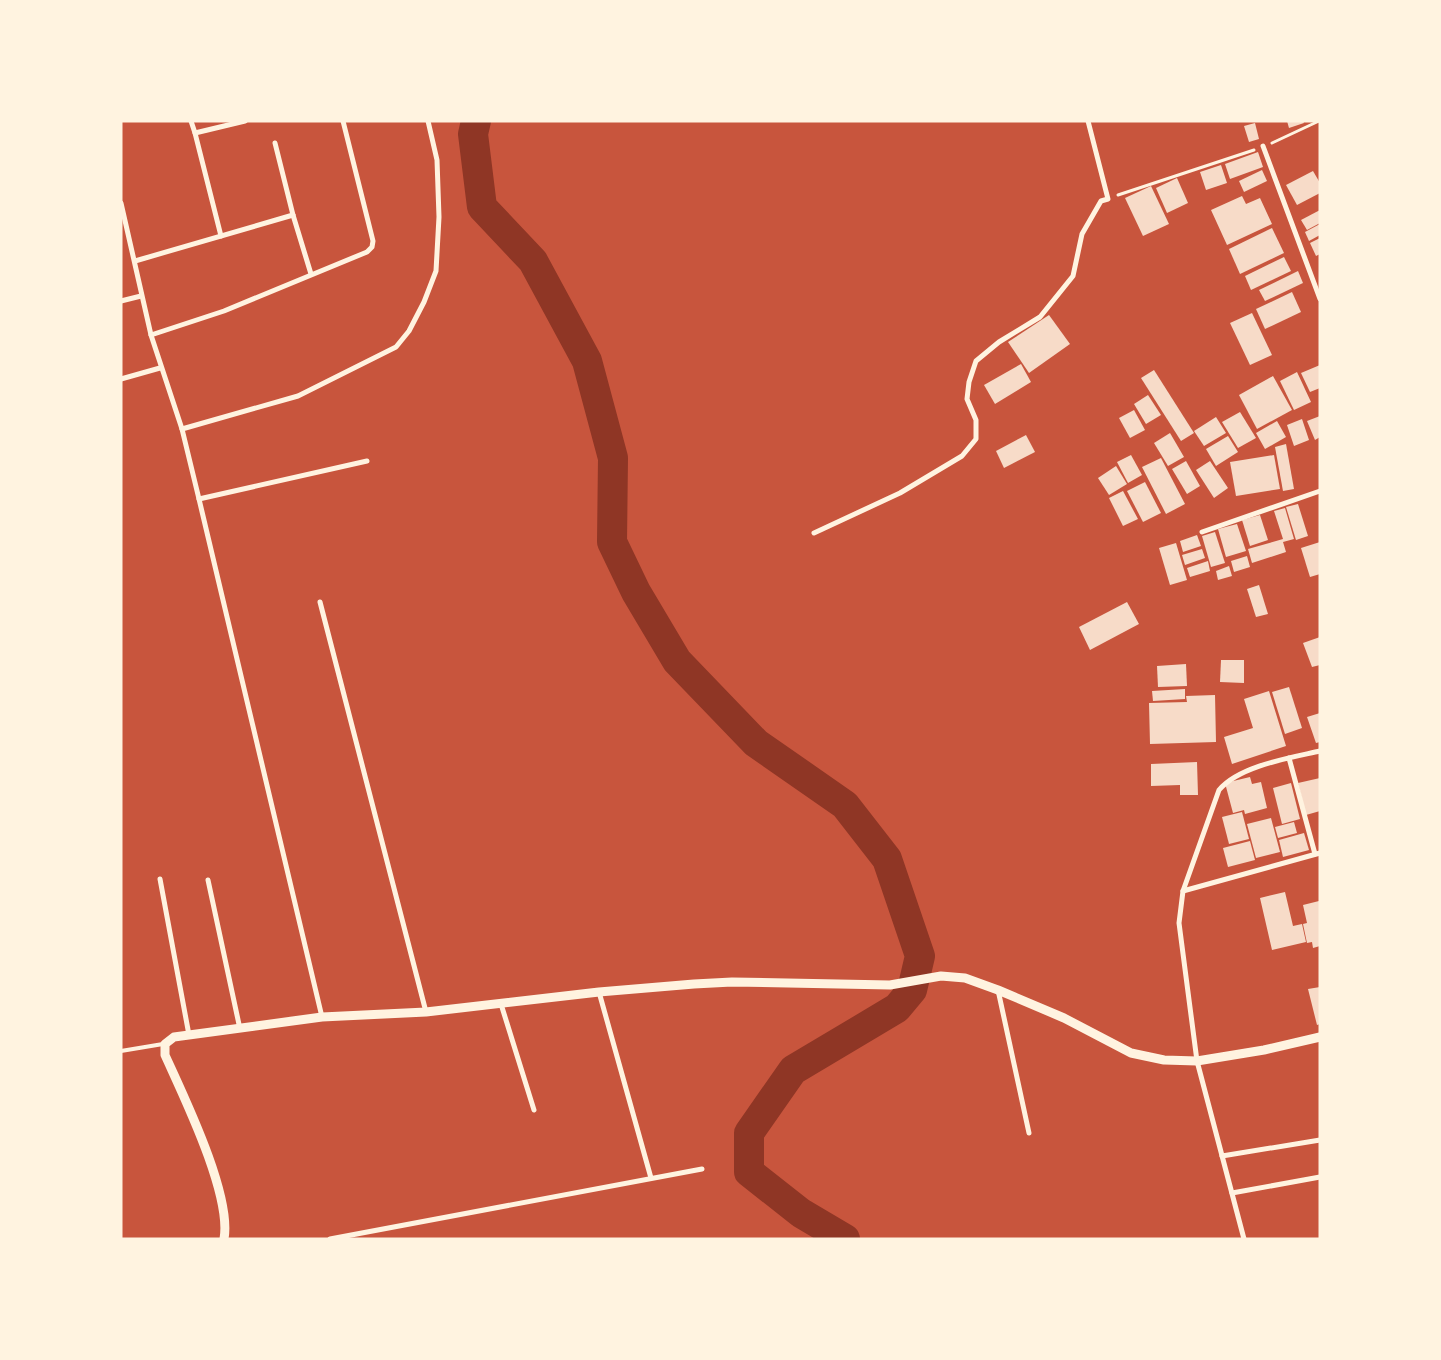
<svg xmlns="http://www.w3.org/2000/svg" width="1441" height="1360" font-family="Arial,sans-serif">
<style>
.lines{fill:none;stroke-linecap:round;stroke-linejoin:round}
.river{stroke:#8f3625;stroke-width:30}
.building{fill:#f7dbc8}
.path{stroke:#fff3e0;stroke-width:3}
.service{stroke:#fff3e0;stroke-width:4}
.minor{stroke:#fff3e0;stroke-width:5}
.tertiary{stroke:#fff3e0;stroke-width:9}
</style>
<rect width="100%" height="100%" fill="#c8553d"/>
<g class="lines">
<path class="river" d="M 476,121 L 473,134 L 482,207 L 533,261 L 587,361 L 613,458 L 612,542 L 636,592 L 677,661 L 756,743 L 845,805 L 887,859 L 920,956 L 912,990 L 897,1008 L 793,1070 L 749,1133 L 749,1172 L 801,1213 L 845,1239"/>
</g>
<g class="building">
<path d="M 1287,121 L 1303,121 L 1304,123 L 1289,128 Z"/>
<path d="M 1255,123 L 1259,139 L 1249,142 L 1244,126 Z"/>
<path d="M 1258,152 L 1263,167 L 1230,179 L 1225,164 Z"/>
<path d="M 1221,165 L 1227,183 L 1206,190 L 1200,172 Z"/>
<path d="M 1262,170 L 1267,181 L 1244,192 L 1239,181 Z"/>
<path d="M 1313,171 L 1320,183 L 1320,193 L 1297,205 L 1286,185 Z"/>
<path d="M 1177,178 L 1188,203 L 1167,213 L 1156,188 Z"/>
<path d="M 1151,186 L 1169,224 L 1143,236 L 1125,198 Z"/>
<path d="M 1242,196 L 1246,204 L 1260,198 L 1272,224 L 1227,245 L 1211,210 Z"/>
<path d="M 1320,210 L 1320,223 L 1307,230 L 1301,220 Z"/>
<path d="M 1320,224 L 1320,235 L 1309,241 L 1305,232 Z"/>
<path d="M 1272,228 L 1284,253 L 1240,274 L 1229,249 Z"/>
<path d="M 1320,238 L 1320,254 L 1316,256 L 1310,243 Z"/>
<path d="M 1284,257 L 1291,271 L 1251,290 L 1245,276 Z"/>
<path d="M 1298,271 L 1303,283 L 1265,301 L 1259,290 Z"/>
<path d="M 1292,292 L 1301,312 L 1265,329 L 1256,309 Z"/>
<path d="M 1252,313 L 1272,355 L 1250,365 L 1230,323 Z"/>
<path d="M 1049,315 L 1070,344 L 1029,373 L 1008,342 Z"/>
<path d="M 1021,364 L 1031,382 L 995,404 L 984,385 Z"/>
<path d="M 1320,365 L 1320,388 L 1310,392 L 1301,373 Z"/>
<path d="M 1154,370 L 1194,433 L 1181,441 L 1141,378 Z"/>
<path d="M 1297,372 L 1311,402 L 1294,410 L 1280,381 Z"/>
<path d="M 1273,376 L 1292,410 L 1257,429 L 1239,395 Z"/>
<path d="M 1148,395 L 1161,415 L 1146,424 L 1134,404 Z"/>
<path d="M 1134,410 L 1145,430 L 1130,438 L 1119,418 Z"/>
<path d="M 1240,412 L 1256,438 L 1238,448 L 1222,422 Z"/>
<path d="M 1320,416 L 1320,437 L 1315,440 L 1307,421 Z"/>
<path d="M 1216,417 L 1226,433 L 1204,446 L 1194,431 Z"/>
<path d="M 1302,419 L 1309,440 L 1294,446 L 1287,425 Z"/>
<path d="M 1277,421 L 1286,437 L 1265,449 L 1256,433 Z"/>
<path d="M 1170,433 L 1184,457 L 1168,466 L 1154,443 Z"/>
<path d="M 1026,435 L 1035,452 L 1004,468 L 996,451 Z"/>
<path d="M 1228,436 L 1238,452 L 1216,466 L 1206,449 Z"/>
<path d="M 1286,444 L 1294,489 L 1283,491 L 1275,447 Z"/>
<path d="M 1131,455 L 1142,475 L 1128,483 L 1117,462 Z"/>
<path d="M 1274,455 L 1280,489 L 1236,496 L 1230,462 Z"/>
<path d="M 1161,458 L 1185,504 L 1166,514 L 1142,467 Z"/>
<path d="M 1186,461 L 1200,486 L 1187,494 L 1172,469 Z"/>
<path d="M 1210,461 L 1228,488 L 1214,498 L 1196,470 Z"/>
<path d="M 1116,466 L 1127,484 L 1109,495 L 1098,478 Z"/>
<path d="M 1145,482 L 1161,513 L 1143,522 L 1127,491 Z"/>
<path d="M 1123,491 L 1138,519 L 1123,526 L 1109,498 Z"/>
<path d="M 1298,504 L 1308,536 L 1296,540 L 1286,507 Z"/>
<path d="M 1285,508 L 1294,539 L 1283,542 L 1286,552 L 1252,563 L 1248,549 L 1283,539 L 1274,511 Z"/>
<path d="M 1260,515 L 1268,540 L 1250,546 L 1242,520 Z"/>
<path d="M 1237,524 L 1246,551 L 1226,557 L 1218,529 Z"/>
<path d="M 1215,532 L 1225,563 L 1211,567 L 1202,536 Z"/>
<path d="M 1197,535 L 1201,546 L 1183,552 L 1180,541 Z"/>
<path d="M 1320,542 L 1320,574 L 1310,577 L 1301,548 Z"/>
<path d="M 1176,543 L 1187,580 L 1170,585 L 1159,548 Z"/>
<path d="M 1202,549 L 1205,558 L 1185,565 L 1182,555 Z"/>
<path d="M 1247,556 L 1250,567 L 1234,572 L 1231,561 Z"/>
<path d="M 1208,561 L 1210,571 L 1190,577 L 1187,568 Z"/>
<path d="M 1229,566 L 1232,576 L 1218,580 L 1216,571 Z"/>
<path d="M 1259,585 L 1268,614 L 1256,617 L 1247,589 Z"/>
<path d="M 1127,602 L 1139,624 L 1090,650 L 1079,627 Z"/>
<path d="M 1320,637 L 1320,665 L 1312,667 L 1303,643 Z"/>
<path d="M 1221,660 L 1244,660 L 1244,683 L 1220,682 Z"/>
<path d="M 1186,664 L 1187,686 L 1158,687 L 1157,666 Z"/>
<path d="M 1289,687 L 1302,728 L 1285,734 L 1272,692 Z"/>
<path d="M 1185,689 L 1185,699 L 1153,701 L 1152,691 Z"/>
<path d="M 1269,691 L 1286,746 L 1232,764 L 1224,737 L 1253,728 L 1244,699 Z"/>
<path d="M 1215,695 L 1216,742 L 1150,744 L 1149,703 L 1187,702 L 1186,696 Z"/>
<path d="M 1320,713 L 1320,742 L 1316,743 L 1307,717 Z"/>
<path d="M 1197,762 L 1198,795 L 1180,795 L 1180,785 L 1151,786 L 1151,764 Z"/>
<path d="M 1250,777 L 1252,784 L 1261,782 L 1267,808 L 1245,814 L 1244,810 L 1233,813 L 1225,783 Z"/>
<path d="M 1320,778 L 1320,811 L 1306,815 L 1298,783 Z"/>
<path d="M 1291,783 L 1300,819 L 1282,824 L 1273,788 Z"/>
<path d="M 1242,812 L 1249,839 L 1229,844 L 1222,817 Z"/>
<path d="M 1271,818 L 1280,852 L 1256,858 L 1247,824 Z"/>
<path d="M 1294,822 L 1297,833 L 1278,838 L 1275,827 Z"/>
<path d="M 1304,833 L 1309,850 L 1283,857 L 1279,840 Z"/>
<path d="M 1250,841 L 1255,860 L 1228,867 L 1223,848 Z"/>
<path d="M 1285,892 L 1293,926 L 1302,924 L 1306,942 L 1272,950 L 1260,898 Z"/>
<path d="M 1319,901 L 1320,946 L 1313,948 L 1312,942 L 1307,943 L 1303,924 L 1307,923 L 1303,905 Z"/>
<path d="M 1320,987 L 1320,1024 L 1317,1025 L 1308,989 Z"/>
</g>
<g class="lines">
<g class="path">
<path d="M 1272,143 L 1319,121"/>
<path d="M 1118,195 L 1254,150"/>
</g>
<path class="service" d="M 121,1051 L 163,1044"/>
<g class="minor">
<path d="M 191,121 L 195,133 L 245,121"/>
<path d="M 195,133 L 221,236"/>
<path d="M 275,143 L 293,215 L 311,274"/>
<path d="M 1263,146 L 1320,299"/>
<path d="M 121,203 L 151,335 L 182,429 L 199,499 L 322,1017"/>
<path d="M 135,261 L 293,215"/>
<path d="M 121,301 L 141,296"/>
<path d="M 151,335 L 224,311 L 367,252 L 372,247 L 373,241 L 343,121"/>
<path d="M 121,379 L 160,368"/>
<path d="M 182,429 L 298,396 L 396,347 L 409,331 L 424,302 L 436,271 L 439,217 L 437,160 L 428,121"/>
<path d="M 199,499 L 367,461"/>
<path d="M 1202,532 L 1320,491"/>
<path d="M 814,533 L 900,493 L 962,456 L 976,439 L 976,420 L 967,399 L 969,382 L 976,361 L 999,342 L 1040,317 L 1073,276 L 1082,234 L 1101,201 L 1108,199 L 1088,121"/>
<path d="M 320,602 L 426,1012"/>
<path d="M 1289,758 L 1315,854"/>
<path d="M 160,879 L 189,1035"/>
<path d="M 208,880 L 240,1029"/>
<path d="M 1183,891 L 1320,853"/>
<path d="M 998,990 L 1029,1133"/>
<path d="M 599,992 L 651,1178"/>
<path d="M 501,1004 L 534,1110"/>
<path d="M 1222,1156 L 1320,1140"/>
<path d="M 1232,1193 L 1320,1177"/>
<path d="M 330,1239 L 702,1169"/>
<path d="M 1244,1239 L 1197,1061 L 1179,923 L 1183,891 L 1219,790 C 1239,766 1289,758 1320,751"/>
</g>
<path class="tertiary" d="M 224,1239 C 232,1195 184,1097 165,1055 L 165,1044 L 174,1037 L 322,1017 L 426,1012 L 599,992 L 694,984 L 732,982 L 890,985 L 941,976 L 965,978 L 998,990 L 1064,1018 L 1131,1053 L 1164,1060 L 1197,1061 L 1264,1050 L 1320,1037"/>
</g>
<rect width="1441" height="1360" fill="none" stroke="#fff3e0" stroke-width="245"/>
</svg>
